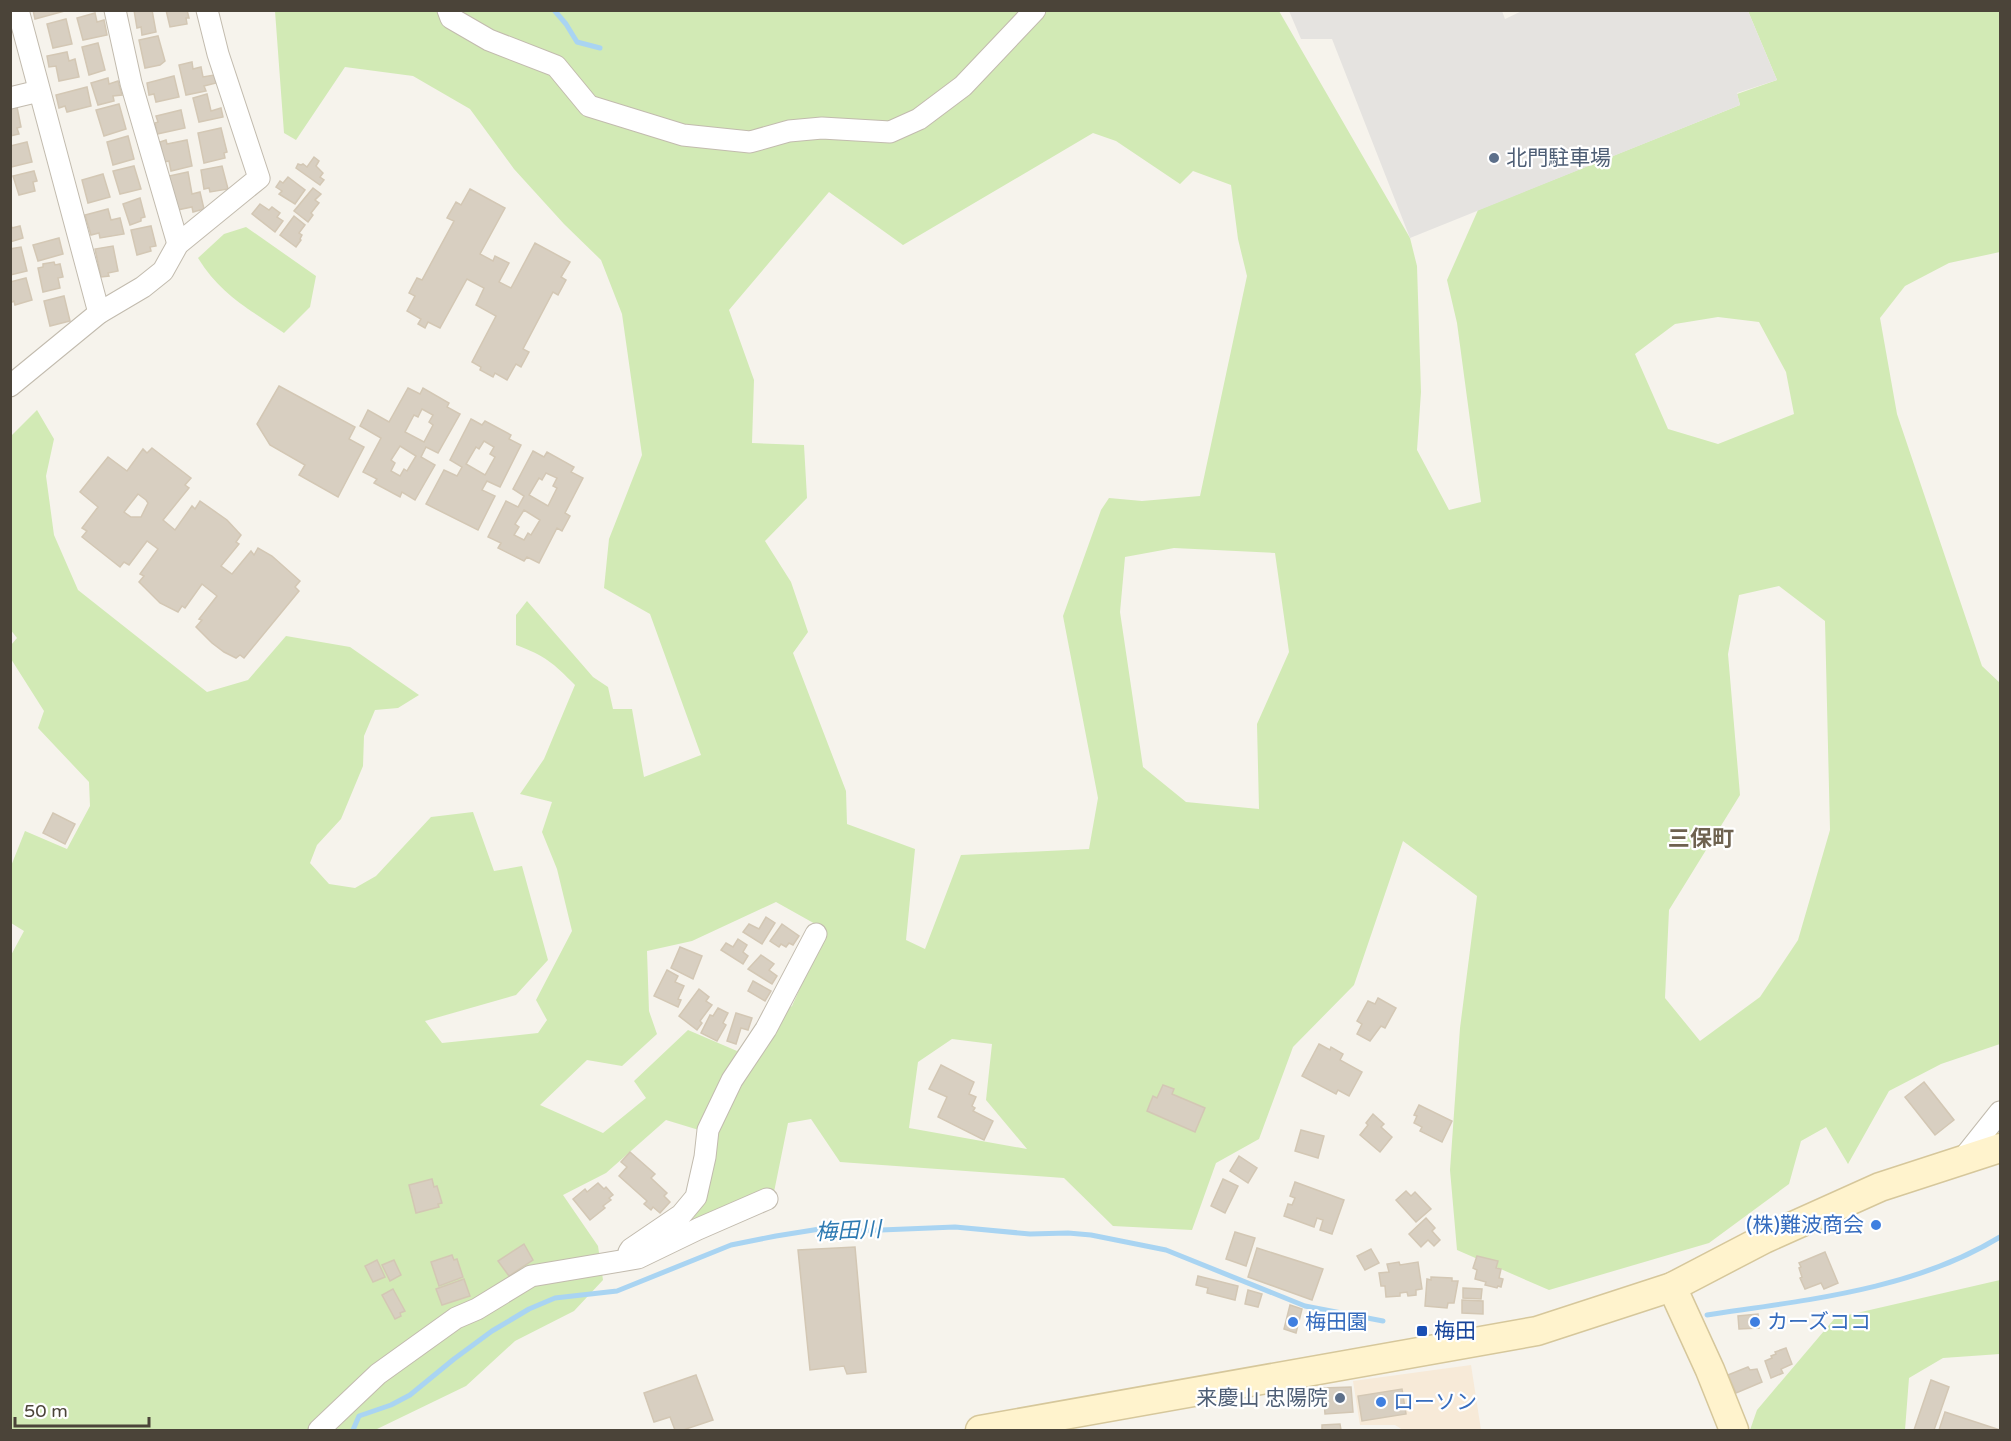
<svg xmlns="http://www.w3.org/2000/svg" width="2011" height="1441" font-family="'Varela Round','Noto Sans JP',sans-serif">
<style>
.commercial{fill:#f7ead8}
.green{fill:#d2eab5;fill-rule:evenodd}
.parking{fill:#e5e3e0}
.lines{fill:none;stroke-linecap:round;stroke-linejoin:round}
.stream{stroke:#a9d4f2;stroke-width:5}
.building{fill:#d8cfc1;stroke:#d3c7b4;stroke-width:1.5;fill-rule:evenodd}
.street-casing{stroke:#c2bbae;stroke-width:23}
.secondary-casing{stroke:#d6c79b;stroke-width:31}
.street{stroke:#fff;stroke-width:21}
.secondary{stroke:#fff3cd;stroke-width:28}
.service-dot{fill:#5c6f8a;stroke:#fff;stroke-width:2}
.shop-dot{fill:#3f7fe0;stroke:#fff;stroke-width:2}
.transit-dot{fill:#1a4fb4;stroke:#fff;stroke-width:2}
.labels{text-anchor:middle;stroke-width:4.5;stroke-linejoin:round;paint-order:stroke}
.service-label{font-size:21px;fill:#4e5e75;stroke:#fff;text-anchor:start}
.shop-label{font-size:21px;fill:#366cbe;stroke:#fff;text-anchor:start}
.transit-label{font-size:21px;fill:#164399;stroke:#fff;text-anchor:start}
.neighbourhood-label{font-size:22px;font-weight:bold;fill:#6e6250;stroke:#fff}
.water-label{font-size:22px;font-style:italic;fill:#2e7ab2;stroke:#fff}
</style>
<rect width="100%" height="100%" fill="#f6f3ec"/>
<path class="commercial" d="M 1471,1365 L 1481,1430 L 1403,1430 L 1395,1425 L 1360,1425 L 1353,1381 Z"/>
<g class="green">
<path d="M 275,11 L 1279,11 L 1410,238 L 1417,266 L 1421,392 L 1417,450 L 1449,510 L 1481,502 L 1457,323 L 1447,280 L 1478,210 L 1740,105 L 1737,94 L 1777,80 L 1748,11 L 2000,11 L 2000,252 L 1949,263 L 1905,286 L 1880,318 L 1897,414 L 1982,666 L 2000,683 L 2000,1044 L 1941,1064 L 1889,1091 L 1848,1164 L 1826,1127 L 1801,1141 L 1789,1184 L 1709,1243 L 1549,1290 L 1457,1250 L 1450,1170 L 1460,1028 L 1477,896 L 1403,841 L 1354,985 L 1293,1047 L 1259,1139 L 1216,1163 L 1192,1230 L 1113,1226 L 1064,1178 L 840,1162 L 811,1119 L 788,1123 L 774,1192 L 686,1229 L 701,1206 L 712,1134 L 666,1120 L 606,1173 L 563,1195 L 598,1246 L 603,1280 L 574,1311 L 515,1341 L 466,1386 L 375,1430 L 11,1430 L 10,957 L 24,931 L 11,923 L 11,866 L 25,831 L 67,849 L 90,806 L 89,782 L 38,728 L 44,711 L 11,659 L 11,645 L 17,638 L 10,629 L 11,436 L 37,410 L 54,439 L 46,476 L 54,535 L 78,590 L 207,692 L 248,680 L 286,636 L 350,647 L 419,695 L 398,708 L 375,710 L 364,736 L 363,766 L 341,819 L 317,845 L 310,863 L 329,884 L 355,888 L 376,876 L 431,817 L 473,812 L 494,871 L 522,866 L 548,960 L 516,995 L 425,1021 L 442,1043 L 538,1033 L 547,1020 L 536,1000 L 572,931 L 557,869 L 542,832 L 552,802 L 520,794 L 544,759 L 575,685 C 553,663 546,656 516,645 L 516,615 L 527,601 L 593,677 L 608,687 L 613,709 L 632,709 L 644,777 L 701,755 L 650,614 L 604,588 L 609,539 L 642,455 L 622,314 L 601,260 L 564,224 L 514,169 L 470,109 L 413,76 L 345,67 L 296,140 L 284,133 ZM 1093,133 L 1116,141 L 1180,184 L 1193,171 L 1231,185 L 1238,239 L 1247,276 L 1200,496 L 1142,501 L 1109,498 L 1101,510 L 1063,616 L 1098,798 L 1089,849 L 961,855 L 925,949 L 906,940 L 915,849 L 847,824 L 846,791 L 793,653 L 808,632 L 791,582 L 765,541 L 807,498 L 804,445 L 752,443 L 754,380 L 729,310 L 829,192 L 903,245 ZM 1718,317 L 1759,322 L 1786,372 L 1794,414 L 1718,444 L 1668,429 L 1635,354 L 1675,324 ZM 1174,548 L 1275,553 L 1289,652 L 1257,724 L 1259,809 L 1186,802 L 1143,767 L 1120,612 L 1125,557 ZM 1779,586 L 1825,621 L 1830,830 L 1798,940 L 1760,997 L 1700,1041 L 1665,998 L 1669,910 L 1740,795 L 1728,654 L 1739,595 ZM 776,902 L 826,930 L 792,1006 L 758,1027 L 737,1051 L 688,1030 L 634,1081 L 646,1098 L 603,1133 L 540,1105 L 587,1060 L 622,1066 L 657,1034 L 649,1011 L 647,951 L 692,941 ZM 952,1039 L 992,1044 L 986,1100 L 1027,1149 L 909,1128 L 918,1062 Z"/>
<path d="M 246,227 L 316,276 L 310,307 L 284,333 C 249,309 221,295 198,258 L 224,234 Z"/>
<path d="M 2000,1280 L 2000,1354 L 1943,1358 L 1909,1378 L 1905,1430 L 1750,1430 L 1757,1410 L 1835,1318 Z"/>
</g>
<path class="parking" d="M 1502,11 L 1505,19 L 1524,10 L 1748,11 L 1777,80 L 1737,93 L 1740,105 L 1410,238 L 1332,39 L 1301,39 L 1289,11 Z"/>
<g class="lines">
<g class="stream">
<path d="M 554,10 L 566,24 L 577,42 L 600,48"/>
<path d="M 1707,1315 C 1806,1300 1913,1290 2000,1237"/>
<path d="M 353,1430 L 359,1416 L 391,1405 L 410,1395 L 454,1359 L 492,1331 L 529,1309 L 555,1298 L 617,1291 L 731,1245 L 776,1236 L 826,1228 L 856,1231 L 955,1227 L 1030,1234 L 1068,1233 L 1091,1235 L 1166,1250 L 1305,1306 L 1383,1321"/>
</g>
</g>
<g class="building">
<path d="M 33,10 L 65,10 L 65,11 L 35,19 Z"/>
<path d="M 134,10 L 152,10 L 156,32 L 142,35 L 141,27 L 137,28 Z"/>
<path d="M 166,10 L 187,10 L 189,18 L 186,18 L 187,24 L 170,27 Z"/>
<path d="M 95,13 L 97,22 L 104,20 L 107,35 L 83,40 L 77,18 Z"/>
<path d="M 66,19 L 72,44 L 53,48 L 47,24 Z"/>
<path d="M 158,36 L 165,61 L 160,65 L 145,68 L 139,40 Z"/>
<path d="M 98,43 L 105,70 L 89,75 L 82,47 Z"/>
<path d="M 67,52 L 69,61 L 75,59 L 79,77 L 59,81 L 56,66 L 49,67 L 47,56 Z"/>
<path d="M 192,62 L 193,69 L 201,67 L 203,77 L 214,75 L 216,83 L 204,86 L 206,91 L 186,95 L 179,65 Z"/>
<path d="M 174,76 L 179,97 L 156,102 L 154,94 L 149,95 L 147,83 Z"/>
<path d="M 108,78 L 109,84 L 118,81 L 122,95 L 113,96 L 114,101 L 98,105 L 91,83 Z"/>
<path d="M 87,87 L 91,106 L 67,112 L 65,106 L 59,108 L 56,95 Z"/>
<path d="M 207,94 L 211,111 L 221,108 L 223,117 L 199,122 L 193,98 Z"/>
<path d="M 119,104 L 126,129 L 104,136 L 96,110 Z"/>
<path d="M 17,107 L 21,127 L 17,128 L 19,134 L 10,136 L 10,109 Z"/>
<path d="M 181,110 L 185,128 L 157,134 L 155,123 L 158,122 L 156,116 Z"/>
<path d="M 221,128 L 227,152 L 224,153 L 225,158 L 204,163 L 198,133 Z"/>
<path d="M 128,136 L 134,159 L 113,165 L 107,142 Z"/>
<path d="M 166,140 L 167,144 L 187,140 L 192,166 L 171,171 L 169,161 L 164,162 L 160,142 Z"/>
<path d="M 27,142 L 32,162 L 11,167 L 10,146 Z"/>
<path d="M 314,157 L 319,161 L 316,166 L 323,173 L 320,177 L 324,180 L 320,185 L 296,168 L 298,164 L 301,165 L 303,164 L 307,167 Z"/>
<path d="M 134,166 L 141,189 L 120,194 L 113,171 Z"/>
<path d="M 222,166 L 228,189 L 210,192 L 209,188 L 204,189 L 201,170 Z"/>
<path d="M 34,171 L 37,181 L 33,182 L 35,191 L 19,195 L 13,176 Z"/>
<path d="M 188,172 L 192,194 L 200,192 L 204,209 L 193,212 L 192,207 L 177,210 L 169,176 Z"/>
<path d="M 103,174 L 110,197 L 88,203 L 82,180 Z"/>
<path d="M 288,177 L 305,190 L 295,204 L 279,194 L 282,191 L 276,187 L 280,181 L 283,183 Z"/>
<path d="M 313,188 L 321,194 L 315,200 L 319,203 L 311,213 L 313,215 L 308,222 L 294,211 Z"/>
<path d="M 470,189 L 505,208 L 480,254 L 493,261 L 495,256 L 509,263 L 499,282 L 511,288 L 535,243 L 570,262 L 561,277 L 566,280 L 558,295 L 553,292 L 523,349 L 529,352 L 521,367 L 516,364 L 507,380 L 495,373 L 493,377 L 480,370 L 481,367 L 472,362 L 496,316 L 476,305 L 484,288 L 467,279 L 440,328 L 428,322 L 425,328 L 418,324 L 421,319 L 407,311 L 415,296 L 409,293 L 417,278 L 422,280 L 454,221 L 447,218 L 456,202 L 461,205 Z"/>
<path d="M 140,198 L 145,217 L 141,218 L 141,221 L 130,225 L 123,204 Z"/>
<path d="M 260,204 L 269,210 L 272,207 L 280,213 L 277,217 L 283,221 L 275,232 L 252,214 Z"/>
<path d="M 108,209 L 111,220 L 120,218 L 124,234 L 100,238 L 99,233 L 91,235 L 85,215 Z"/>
<path d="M 294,216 L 305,225 L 299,233 L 302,235 L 300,239 L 301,240 L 296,247 L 280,235 Z"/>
<path d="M 10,222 L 12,228 L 20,226 L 23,238 L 10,242 Z"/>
<path d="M 151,226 L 156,246 L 150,247 L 151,251 L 137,255 L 131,230 Z"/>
<path d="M 59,238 L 63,254 L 38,261 L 33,245 Z"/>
<path d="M 113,246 L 118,271 L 108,273 L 109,276 L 101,277 L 95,249 Z"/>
<path d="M 21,247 L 27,271 L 10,275 L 10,249 Z"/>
<path d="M 54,262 L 55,265 L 60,264 L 63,277 L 58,278 L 60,288 L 43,292 L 38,268 L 43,267 L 43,264 Z"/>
<path d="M 26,278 L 32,300 L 15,305 L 14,301 L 10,303 L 10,282 Z"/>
<path d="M 64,296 L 70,321 L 50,326 L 44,301 Z"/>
<path d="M 279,386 L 355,427 L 349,439 L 364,447 L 338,497 L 299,475 L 305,465 L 270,445 L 257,424 Z"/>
<path d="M 408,388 L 420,394 L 423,388 L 449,403 L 447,407 L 460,414 L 438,453 L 426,447 L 421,457 L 435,465 L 415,500 L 402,492 L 400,497 L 374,483 L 377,479 L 363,472 L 381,438 L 360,426 L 368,410 L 389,422 ZM 422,409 L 433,415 L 429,422 L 433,425 L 424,442 L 405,432 L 414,415 L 418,417 ZM 400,446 L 416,456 L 407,471 L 404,469 L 400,476 L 391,471 L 395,463 L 391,460 Z"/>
<path d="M 471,419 L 482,425 L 485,421 L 511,435 L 509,439 L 521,445 L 500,487 L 487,481 L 482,490 L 495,496 L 478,530 L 426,504 L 444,470 L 457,476 L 462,467 L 450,460 ZM 484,441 L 494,447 L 490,454 L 495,457 L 485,475 L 466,464 L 476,447 L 479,449 Z"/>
<path d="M 152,448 L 191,478 L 185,485 L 189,488 L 163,520 L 175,530 L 192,506 L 195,509 L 200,501 L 227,520 L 241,535 L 236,542 L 239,544 L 221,566 L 232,574 L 251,551 L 254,555 L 258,548 L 272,556 L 300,581 L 295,587 L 299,591 L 244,658 L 240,655 L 236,658 L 224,652 L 212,643 L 196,627 L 202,620 L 199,619 L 217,596 L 202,584 L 185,608 L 182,606 L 178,612 L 160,603 L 139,582 L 144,576 L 140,574 L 158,549 L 147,541 L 129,565 L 124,562 L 120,567 L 82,537 L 87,531 L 82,528 L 98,507 L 80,492 L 108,457 L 127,471 L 143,449 L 147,453 ZM 138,494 L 146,500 L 148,503 L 141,517 L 131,517 L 124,512 Z"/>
<path d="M 533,451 L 544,457 L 547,452 L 574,467 L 571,472 L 583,478 L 565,513 L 570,516 L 562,531 L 557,528 L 539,563 L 527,557 L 524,561 L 498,548 L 501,543 L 488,537 L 506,501 L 518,507 L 524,496 L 513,489 ZM 546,473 L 557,478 L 553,486 L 557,488 L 548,506 L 529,495 L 539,478 L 542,480 ZM 524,510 L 540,520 L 531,535 L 528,533 L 524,540 L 514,535 L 519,527 L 515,524 Z"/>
<path d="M 53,813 L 75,824 L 65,844 L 43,833 Z"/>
<path d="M 766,917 L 775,923 L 762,944 L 743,932 L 749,924 L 759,929 Z"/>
<path d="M 782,924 L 799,936 L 793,945 L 789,943 L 786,947 L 781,944 L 779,947 L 770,941 Z"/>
<path d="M 738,939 L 747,945 L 743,952 L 748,956 L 743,964 L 721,950 L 726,943 L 733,947 Z"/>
<path d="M 680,947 L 702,956 L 693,979 L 671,968 Z"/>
<path d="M 761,955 L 774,964 L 769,970 L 777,976 L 772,984 L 748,969 Z"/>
<path d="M 667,970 L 678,976 L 675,982 L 684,986 L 678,999 L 681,1000 L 678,1007 L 654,996 Z"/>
<path d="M 753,981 L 771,991 L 765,1001 L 748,991 Z"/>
<path d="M 699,989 L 709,997 L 706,1001 L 712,1005 L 700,1021 L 702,1023 L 697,1030 L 679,1016 Z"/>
<path d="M 1378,998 L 1396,1008 L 1385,1028 L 1381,1026 L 1370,1041 L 1357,1034 L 1362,1024 L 1357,1021 L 1368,1001 L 1375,1004 Z"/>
<path d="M 718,1008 L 728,1013 L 723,1023 L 726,1025 L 717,1041 L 701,1033 L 710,1015 L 713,1016 Z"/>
<path d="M 736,1013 L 752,1018 L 748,1030 L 741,1028 L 736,1044 L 727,1041 Z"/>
<path d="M 1319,1044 L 1330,1050 L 1331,1047 L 1343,1054 L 1340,1060 L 1362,1072 L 1349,1096 L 1338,1090 L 1336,1094 L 1302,1076 Z"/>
<path d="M 941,1065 L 974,1082 L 969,1094 L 976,1097 L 972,1106 L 975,1108 L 973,1111 L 993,1121 L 984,1140 L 938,1117 L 947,1097 L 929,1089 Z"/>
<path d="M 1924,1082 L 1954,1120 L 1935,1135 L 1905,1097 Z"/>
<path d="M 1163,1085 L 1174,1089 L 1172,1094 L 1205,1108 L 1195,1132 L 1147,1111 L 1153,1096 L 1157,1098 Z"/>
<path d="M 1419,1105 L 1452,1121 L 1442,1142 L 1420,1131 L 1422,1127 L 1414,1123 L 1417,1116 L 1414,1115 Z"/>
<path d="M 1373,1114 L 1384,1124 L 1381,1127 L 1392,1137 L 1380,1152 L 1360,1135 L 1368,1125 L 1366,1123 Z"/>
<path d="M 1301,1130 L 1324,1136 L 1318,1158 L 1295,1151 Z"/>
<path d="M 630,1152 L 655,1174 L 651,1178 L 667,1193 L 664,1196 L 670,1202 L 660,1213 L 653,1207 L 651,1210 L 644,1204 L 647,1201 L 619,1176 L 627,1167 L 621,1162 Z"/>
<path d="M 1239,1156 L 1257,1168 L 1248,1183 L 1230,1171 Z"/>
<path d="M 432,1179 L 434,1187 L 437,1186 L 442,1203 L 438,1204 L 439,1207 L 416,1213 L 409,1185 Z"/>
<path d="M 1223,1179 L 1238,1186 L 1225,1213 L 1211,1206 Z"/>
<path d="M 1295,1182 L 1344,1200 L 1332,1234 L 1320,1230 L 1323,1220 L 1317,1218 L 1314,1227 L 1284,1216 L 1288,1204 L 1292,1205 L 1295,1198 L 1290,1196 Z"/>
<path d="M 598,1183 L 604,1189 L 606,1187 L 613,1195 L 609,1198 L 611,1200 L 603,1206 L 605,1208 L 590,1220 L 573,1199 L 585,1189 L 587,1192 Z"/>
<path d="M 1406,1191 L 1411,1196 L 1415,1192 L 1431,1209 L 1416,1222 L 1396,1200 Z"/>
<path d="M 1426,1218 L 1435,1228 L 1432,1231 L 1440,1240 L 1434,1246 L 1428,1240 L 1421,1247 L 1409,1234 Z"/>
<path d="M 1235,1232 L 1255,1238 L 1246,1266 L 1226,1259 Z"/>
<path d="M 524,1244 L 533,1260 L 509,1276 L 498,1261 Z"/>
<path d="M 855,1247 L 866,1372 L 847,1374 L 844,1366 L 810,1370 L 798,1250 Z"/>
<path d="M 1257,1248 L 1323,1269 L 1312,1300 L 1248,1277 Z"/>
<path d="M 1371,1249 L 1379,1263 L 1365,1270 L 1357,1256 Z"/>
<path d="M 1825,1252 L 1838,1283 L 1824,1289 L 1821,1283 L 1805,1289 L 1800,1278 L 1802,1277 L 1799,1268 L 1801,1267 L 1799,1263 Z"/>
<path d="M 452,1255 L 454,1260 L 457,1259 L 463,1277 L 439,1286 L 431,1262 Z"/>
<path d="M 1477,1256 L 1498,1261 L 1496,1268 L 1501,1269 L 1499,1278 L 1503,1279 L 1501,1287 L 1498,1286 L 1497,1288 L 1485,1285 L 1486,1282 L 1475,1279 L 1477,1270 L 1473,1268 Z"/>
<path d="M 377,1260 L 385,1277 L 373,1282 L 365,1266 Z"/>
<path d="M 394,1260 L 401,1275 L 390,1281 L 382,1265 Z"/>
<path d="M 1399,1262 L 1400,1265 L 1418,1262 L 1422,1289 L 1416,1290 L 1416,1295 L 1408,1296 L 1407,1292 L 1400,1293 L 1400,1296 L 1386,1297 L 1385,1286 L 1381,1286 L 1379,1273 L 1389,1272 L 1387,1264 Z"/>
<path d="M 1198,1276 L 1238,1286 L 1235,1300 L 1207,1293 L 1208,1288 L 1196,1285 Z"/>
<path d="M 1431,1277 L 1452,1278 L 1452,1281 L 1458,1281 L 1454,1303 L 1448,1303 L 1447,1308 L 1425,1306 L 1427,1279 L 1431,1280 Z"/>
<path d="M 464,1279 L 470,1296 L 442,1305 L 436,1289 Z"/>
<path d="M 1463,1288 L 1482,1289 L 1481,1299 L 1463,1298 Z"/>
<path d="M 393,1289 L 405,1311 L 400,1313 L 401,1316 L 395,1319 L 382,1295 Z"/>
<path d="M 1248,1290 L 1262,1294 L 1258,1307 L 1245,1304 Z"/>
<path d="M 1462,1300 L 1483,1301 L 1483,1314 L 1462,1313 Z"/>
<path d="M 1290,1305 L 1302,1309 L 1296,1333 L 1284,1329 Z"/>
<path d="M 1758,1314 L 1759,1328 L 1739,1329 L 1738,1316 Z"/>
<path d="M 1786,1348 L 1792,1364 L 1781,1369 L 1783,1373 L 1771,1378 L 1765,1361 L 1772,1358 L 1771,1356 L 1776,1354 L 1775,1352 Z"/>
<path d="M 1748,1367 L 1750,1370 L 1757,1369 L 1762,1382 L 1736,1393 L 1728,1375 Z"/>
<path d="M 696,1375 L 713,1420 L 683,1430 L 675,1430 L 670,1417 L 654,1422 L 644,1393 Z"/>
<path d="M 1931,1380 L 1949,1387 L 1934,1430 L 1914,1430 Z"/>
<path d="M 1351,1387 L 1353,1412 L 1325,1414 L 1323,1388 Z"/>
<path d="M 1402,1389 L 1406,1414 L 1362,1421 L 1358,1396 Z"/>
<path d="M 1945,1412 L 2000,1430 L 1939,1430 Z"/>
<path d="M 1340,1424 L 1341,1430 L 1322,1430 L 1322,1425 Z"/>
</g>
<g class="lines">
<g class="street-casing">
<g id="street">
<path d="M 18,10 L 99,313"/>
<path d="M 115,10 L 131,83 L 178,244"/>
<path d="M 448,10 L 451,18 L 489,40 L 556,66 L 589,106 L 683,135 L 750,142 L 789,131 L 822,128 L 890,132 L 919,119 L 963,86 L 1035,10"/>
<path d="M 10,98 L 39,91"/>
<path d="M 10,386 L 99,313 L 143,287 L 163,271 L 178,244 L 259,178 L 218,54 L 207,10"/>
<path d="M 1961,1161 L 2000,1112"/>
<path d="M 629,1252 L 631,1249 L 681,1215 L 696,1197 L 705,1157 L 708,1130 L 732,1080 L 766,1029 L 816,934"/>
<path d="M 319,1430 L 378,1374 L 456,1318 L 477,1309 L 531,1276 L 638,1258 L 698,1229 L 767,1199"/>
</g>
</g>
<g class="secondary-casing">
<g id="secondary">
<path d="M 1672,1287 L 1710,1370 L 1734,1430"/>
<path d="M 980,1430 L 1537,1331 L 1672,1287 L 1764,1239 L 1880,1187 L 2000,1148"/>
</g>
</g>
<use href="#street" class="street"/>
<use href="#secondary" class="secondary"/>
</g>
<g class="service-dot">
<circle cx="1494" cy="158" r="6"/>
<circle cx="1340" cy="1398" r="6"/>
</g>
<g class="shop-dot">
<circle cx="1876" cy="1225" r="6"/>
<circle cx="1293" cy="1322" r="6"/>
<circle cx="1755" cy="1322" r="6"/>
<circle cx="1381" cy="1402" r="6"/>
</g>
<rect class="transit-dot" x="1416" y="1325" width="12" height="12" rx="3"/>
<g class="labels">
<g class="service-label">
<text x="1506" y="165">北門駐車場</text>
<text x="1328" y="1405" text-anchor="end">来慶山 忠陽院</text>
</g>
<g class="shop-label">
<text x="1864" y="1232" text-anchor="end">(株)難波商会</text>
<text x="1305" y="1329">梅田園</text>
<text x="1767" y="1329">カーズココ</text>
<text x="1393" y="1409">ローソン</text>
</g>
<g class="transit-label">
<text x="1434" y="1338">梅田</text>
</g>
<g class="neighbourhood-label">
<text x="1701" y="846">三保町</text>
</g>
<g class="water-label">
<text transform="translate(848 1230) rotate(-3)" y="8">梅田川</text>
</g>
</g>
<rect width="2011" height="1441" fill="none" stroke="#4b4439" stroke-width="24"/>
<path d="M15 1417v9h134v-9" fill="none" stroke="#4b4439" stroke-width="3"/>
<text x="24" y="1417" font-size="18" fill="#4b4439" stroke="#ffffff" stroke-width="4.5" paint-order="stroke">50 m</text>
</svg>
